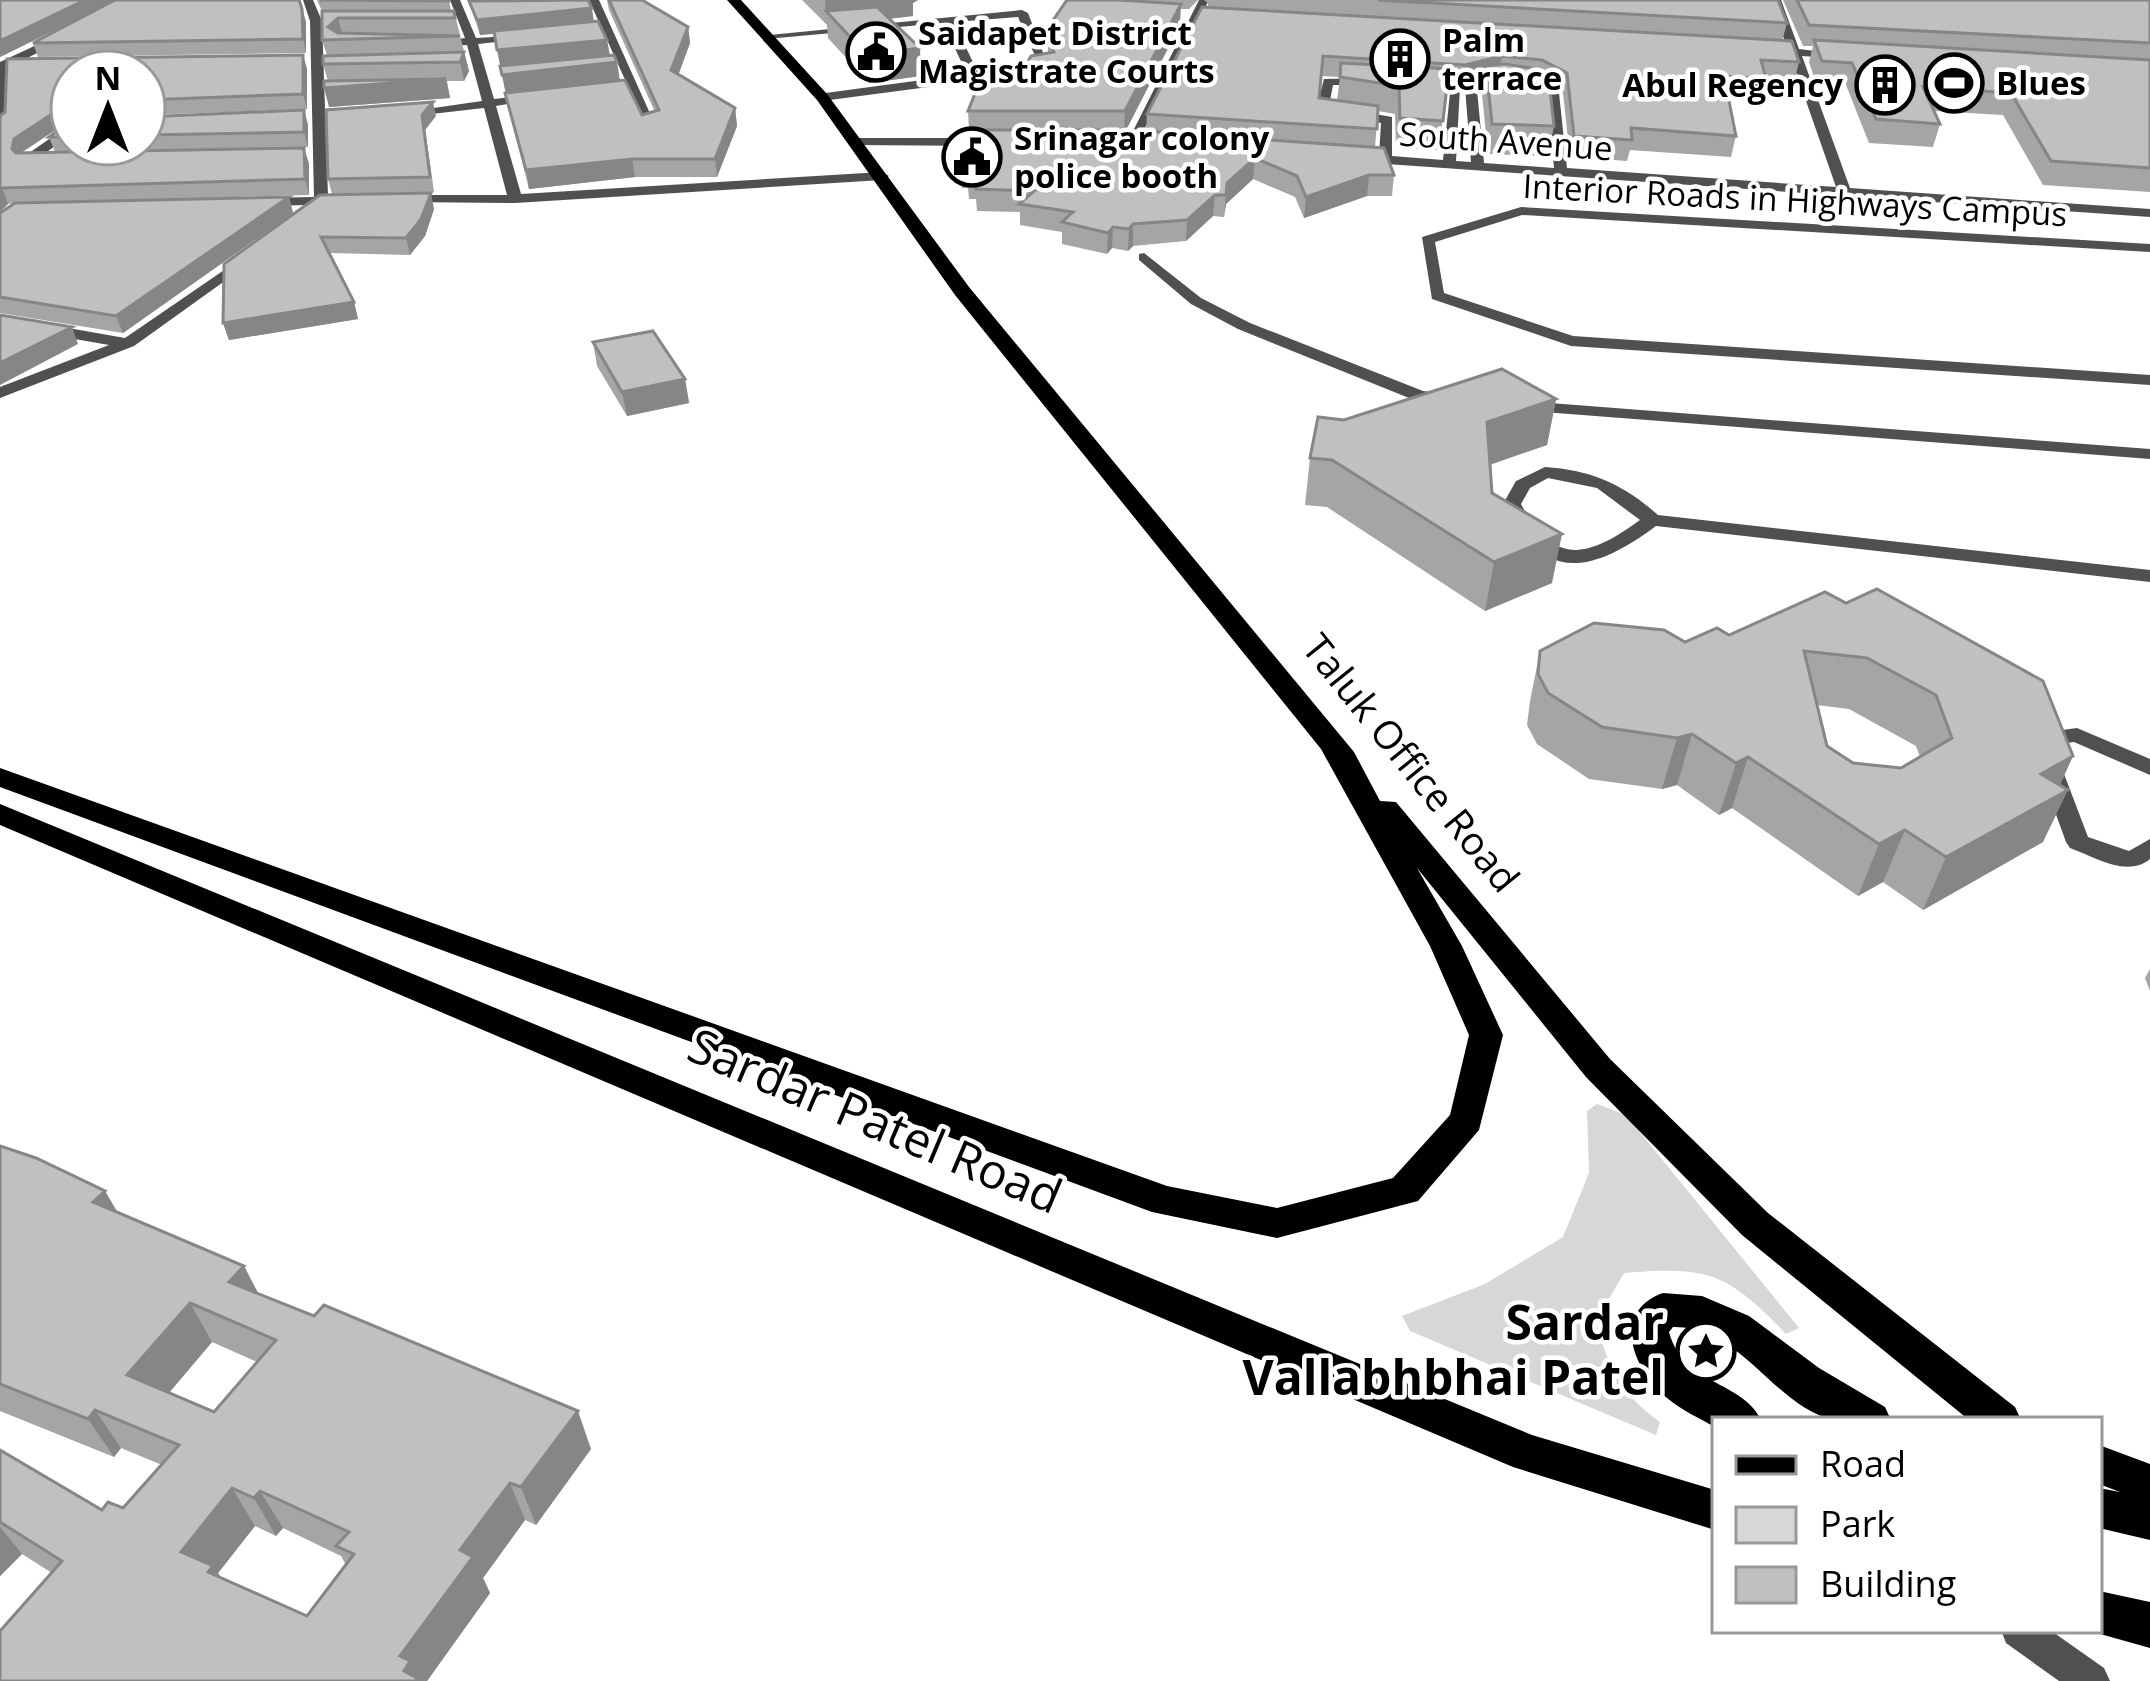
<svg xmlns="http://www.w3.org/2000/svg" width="2150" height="1681" font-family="'Open Sans',sans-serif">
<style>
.green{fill:#d7d7d7}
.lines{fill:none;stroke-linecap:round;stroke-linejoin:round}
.service{fill:#505050;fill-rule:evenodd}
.minor{fill:#505050;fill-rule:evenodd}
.primary{fill:#000;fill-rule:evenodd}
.wall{fill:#a5a5a5;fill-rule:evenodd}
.shaded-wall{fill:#868686}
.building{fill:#c0c0c0;stroke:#868686;stroke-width:3;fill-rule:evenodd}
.labels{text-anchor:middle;stroke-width:9;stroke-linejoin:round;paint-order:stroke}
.far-poi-label{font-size:33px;font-weight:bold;fill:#000;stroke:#fff;text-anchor:start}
.far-street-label{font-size:33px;fill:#000;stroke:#fff}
.street-label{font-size:39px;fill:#000;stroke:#fff}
.near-street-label{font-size:48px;fill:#000;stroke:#fff}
.near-poi-label{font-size:48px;font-weight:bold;fill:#000;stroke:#fff;text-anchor:end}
</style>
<rect width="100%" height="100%" fill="#fff"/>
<path class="green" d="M 1597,1104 L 1626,1115 L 1799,1328 L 1786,1334 C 1727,1272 1708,1266 1624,1273 L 1596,1321 C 1609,1369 1619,1392 1660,1422 L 1656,1435 L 1410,1331 L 1402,1316 L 1485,1284 L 1563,1237 L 1589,1173 L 1587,1111 Z"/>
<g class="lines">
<g class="service">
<path d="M 1022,10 L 1028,13 L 1050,71 L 822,101 L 818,94 L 967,74 L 943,23 L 766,39 L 760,36 ZM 1018,17 L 1039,65 L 978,73 L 954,22 Z"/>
<path d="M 1521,207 L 2150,244 L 2150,252 L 1522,215 L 1435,242 L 1444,293 L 1573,336 L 2150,375 L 2150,385 L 1571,346 L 1432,299 L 1422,237 Z"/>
<path d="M 1144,253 L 1201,298 L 1250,323 L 1423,391 L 1448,394 L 1457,399 L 1448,404 L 1414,400 L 1238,329 L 1191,304 L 1139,260 L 1139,254 Z"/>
<path d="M 1524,401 L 2150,449 L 2150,459 L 1518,410 L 1518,402 Z"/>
<path d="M 1545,467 C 1591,470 1623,484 1658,515 L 2150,570 L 2150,582 L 1656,526 C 1591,574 1543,584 1503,504 L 1516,481 ZM 1548,478 L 1597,488 L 1640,520 C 1589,557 1554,568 1521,504 L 1530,488 Z"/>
<path d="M 2077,728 L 2150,759 L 2150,775 L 2074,742 L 2053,745 L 2088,837 L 2129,851 L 2150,839 L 2150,859 C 2127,878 2095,857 2070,848 L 2066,842 L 2029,740 L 2040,733 Z"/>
<path d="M 2001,1630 L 2050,1630 L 2104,1668 L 2110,1681 L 2059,1681 L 2006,1643 Z"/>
</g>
<g class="minor">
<path d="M 303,0 L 313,0 L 322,21 L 328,196 L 345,196 L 352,200 L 325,205 L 311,217 L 304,213 L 310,205 L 260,206 L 253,202 L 260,198 L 314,197 L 310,21 Z"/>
<path d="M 450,0 L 460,0 L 476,38 L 527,35 L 533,38 L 478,44 L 494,99 L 537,94 L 543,98 L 496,106 L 521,194 L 882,172 L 889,176 L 882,180 L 515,203 L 399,202 L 399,196 L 404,195 L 507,195 L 484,108 L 405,117 L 399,113 L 482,101 L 467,45 L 430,47 L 424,44 L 465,38 Z"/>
<path d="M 589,0 L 599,0 L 657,129 L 646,126 Z"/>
<path d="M 1199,0 L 1209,0 L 1138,142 L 1126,145 Z"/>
<path d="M 1771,0 L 1781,0 L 1799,49 L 1848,55 L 1842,59 L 1802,56 L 1850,188 L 2150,209 L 2150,217 L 1358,162 L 1351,158 L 1353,155 L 1379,155 L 1381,123 L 1316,109 L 1324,79 L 1372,78 L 1368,85 L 1333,85 L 1329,106 L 1392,117 L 1392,156 L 1443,160 L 1450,93 L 1408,84 L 1414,80 L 1460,87 L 1456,161 L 1471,162 L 1465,88 C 1492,75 1533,78 1559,93 L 1567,168 L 1836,187 L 1790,55 L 1757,50 L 1763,47 L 1787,48 ZM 1501,87 L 1547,95 L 1554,168 L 1484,163 L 1477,90 Z"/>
<path d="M 58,35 L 68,37 L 8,68 L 6,127 L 0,131 L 0,62 Z"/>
<path d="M 72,123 L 72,133 L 39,158 L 51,160 L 51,166 L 22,164 L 22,158 Z"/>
<path d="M 858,138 L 988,138 L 995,142 L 988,146 L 853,145 L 853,139 Z"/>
<path d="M 249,253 L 254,254 L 254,260 L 134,346 L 0,398 L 0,387 L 109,345 L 0,326 L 0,316 L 125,338 Z"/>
</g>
<g class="primary">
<path d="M 727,0 L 741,0 L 827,94 L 969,287 L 1354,752 L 1380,801 L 1396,802 L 1610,1059 L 1768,1213 L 2015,1407 L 2021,1420 L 1969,1420 L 1742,1235 L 1586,1077 L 1417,868 L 1462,946 L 1503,1035 L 1479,1130 L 1418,1201 L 1277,1238 L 1152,1212 L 0,787 L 0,768 L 1167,1186 L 1277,1208 L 1393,1178 L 1450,1115 L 1469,1035 L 1430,946 L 1321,749 L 955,295 L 817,100 Z"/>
<path d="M 0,804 L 1532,1435 L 1715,1490 L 1715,1530 L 1513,1467 L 0,825 Z"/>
<path d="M 1663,1293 L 1702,1296 L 1749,1316 L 1819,1368 L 1885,1407 L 1891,1420 C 1873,1420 1851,1424 1834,1420 C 1774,1407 1741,1325 1673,1327 L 1669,1332 C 1683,1385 1743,1381 1761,1420 L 1715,1420 L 1715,1427 C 1699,1418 1681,1410 1667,1398 C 1633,1370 1610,1312 1663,1293 Z"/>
<path d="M 2099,1445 L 2150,1464 L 2150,1540 L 2099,1528 L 2099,1488 L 2120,1492 L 2099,1484 Z"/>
<path d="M 2099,1591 L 2150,1602 L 2150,1648 L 2086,1630 L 2099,1630 Z"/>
</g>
</g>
<g class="wall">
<path d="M 0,0 L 300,0 L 306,22 L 306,53 L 38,57 L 33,43 L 108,4 L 0,57 Z"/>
<path d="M 317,0 L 449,0 L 451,11 L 454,11 L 469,71 L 464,81 L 447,81 L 450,98 L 329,107 L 328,81 L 323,64 L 327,55 L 322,40 L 322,11 Z"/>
<path d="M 607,0 L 642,0 L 688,27 L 690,43 L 678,74 L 735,108 L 737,126 L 717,177 L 635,177 L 529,189 L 509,110 L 494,34 L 480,35 L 469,1 L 594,21 L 607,40 L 610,55 L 620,80 L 642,115 L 655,112 L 609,10 Z"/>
<path d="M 802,0 L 918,0 L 913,3 L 913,16 L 889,19 L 921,76 L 869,83 L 828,38 L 827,25 Z"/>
<path d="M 1067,0 L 1198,0 L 1189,9 L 1180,9 L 1180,25 L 1126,130 L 1146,131 L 1147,114 L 1208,8 L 1208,3 L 1204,0 L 1778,0 L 1787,23 L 1782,41 L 1799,62 L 1794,82 L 1765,80 L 1761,98 L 1728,96 L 1736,136 L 1731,157 L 1630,150 L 1627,161 L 1570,157 L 1563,93 L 1549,85 L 1554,126 L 1548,156 L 1488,154 L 1482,94 L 1484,79 L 1462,85 L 1447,84 L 1439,150 L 1396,147 L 1395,114 L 1378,111 L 1375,147 L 1394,175 L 1392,196 L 1367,196 L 1304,218 L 1295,197 L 1253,179 L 1226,204 L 1224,217 L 1213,216 L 1186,241 L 1133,246 L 1128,251 L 1112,248 L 1107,254 L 1062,244 L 1062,232 L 1020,225 L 1020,212 L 977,211 L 976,199 L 969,199 L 968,188 L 962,188 L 962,180 L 954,172 L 953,152 L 969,130 L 968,111 L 1048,53 L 1047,29 ZM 1321,76 L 1340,77 L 1337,100 L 1319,98 Z"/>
<path d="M 1783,0 L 2150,0 L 2150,192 L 2043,185 L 2003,115 L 1934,111 L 1940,124 L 1933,147 L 1869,143 L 1846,85 L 1816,83 L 1809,62 L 1813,46 L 1803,46 Z"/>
<path d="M 303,55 L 307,69 L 307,109 L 144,115 L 144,72 L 72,72 L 72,144 L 144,144 L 144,117 L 304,110 L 308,125 L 308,147 L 55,152 L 49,137 L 69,121 L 21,153 L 304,148 L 309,164 L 309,195 L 98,201 L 289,197 L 293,213 L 123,333 L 0,313 L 0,213 L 14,203 L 8,204 L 0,212 L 0,116 L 5,112 L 7,59 Z"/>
<path d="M 436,116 L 425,130 L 434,192 L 332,194 L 328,179 Z"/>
<path d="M 320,195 L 434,209 L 425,236 L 410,255 L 329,253 L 354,302 L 358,319 L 229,340 L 223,323 Z"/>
<path d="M 593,342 L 685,379 L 689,403 L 627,416 L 597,366 Z"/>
<path d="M 1556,399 L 1547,445 L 1490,465 L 1492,493 L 1552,583 L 1485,611 L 1327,507 L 1305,505 L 1310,458 L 1344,420 Z"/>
<path d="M 1825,592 L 2073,756 L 2060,785 L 2043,842 L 1923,910 L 1883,882 L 1858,896 L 1732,808 L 1719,815 L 1677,785 L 1662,789 L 1589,779 L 1537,744 L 1527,725 L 1530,701 L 1540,651 L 1685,642 L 1729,635 ZM 1817,705 L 1849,709 L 1916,746 L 1920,757 L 1901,768 L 1853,763 L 1827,746 Z"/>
<path d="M 2150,969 L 2150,991 L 2145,978 Z"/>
<path d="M 0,1146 L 105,1191 L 118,1213 L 244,1266 L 258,1293 L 591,1449 L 536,1525 L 525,1520 L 483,1578 L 490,1593 L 427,1681 L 52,1573 L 22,1554 L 0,1576 L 0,1450 L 102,1510 L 123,1508 L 162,1465 L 121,1448 L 114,1457 L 0,1411 ZM 212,1342 L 257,1362 L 214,1412 L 169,1393 ZM 255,1526 L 276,1536 L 283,1528 L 341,1556 L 346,1565 L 307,1616 L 221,1578 L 218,1573 Z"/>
</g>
<g class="shaded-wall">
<path d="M 85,0 L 116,0 L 0,57 L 0,41 Z"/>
<path d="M 825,0 L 918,0 L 913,3 L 913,16 L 838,24 L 826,11 L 827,25 Z"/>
<path d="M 1181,4 L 1180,25 L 1124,134 L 1125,111 Z"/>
<path d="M 592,8 L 594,23 L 480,35 L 477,20 Z"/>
<path d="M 302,9 L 306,22 L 306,53 L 303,39 Z"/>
<path d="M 338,18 L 343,37 L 328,27 Z"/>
<path d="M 688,27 L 690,43 L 674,87 L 671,70 Z"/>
<path d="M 607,40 L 610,58 L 501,69 L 497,50 Z"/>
<path d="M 920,48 L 921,76 L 869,83 L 867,55 Z"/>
<path d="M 464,52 L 469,71 L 464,81 L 460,62 Z"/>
<path d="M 303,55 L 307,69 L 307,109 L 303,94 Z"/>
<path d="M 1502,56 L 1499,75 L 1486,66 L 1484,79 L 1462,85 L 1465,65 Z"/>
<path d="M 617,62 L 620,81 L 506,94 L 502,75 Z"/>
<path d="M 446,79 L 450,98 L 329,107 L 324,88 Z"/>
<path d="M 433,102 L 436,116 L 425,130 L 434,192 L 422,115 Z"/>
<path d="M 67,104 L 72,119 L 19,154 L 17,164 L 12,149 L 14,139 Z"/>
<path d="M 735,108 L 737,126 L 717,177 L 715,159 Z"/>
<path d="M 304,110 L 308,125 L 308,147 L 304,132 Z"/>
<path d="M 304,148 L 309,164 L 309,195 L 305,179 Z"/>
<path d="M 1255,158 L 1253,179 L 1226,204 L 1224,217 L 1227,183 Z"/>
<path d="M 632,159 L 635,177 L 529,189 L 526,170 Z"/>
<path d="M 1369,175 L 1367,196 L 1304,218 L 1306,197 Z"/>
<path d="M 2,188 L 8,204 L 0,212 L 0,190 Z"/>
<path d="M 431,193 L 434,209 L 425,236 L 410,255 L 406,238 Z"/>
<path d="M 1215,195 L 1213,216 L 1186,241 L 1187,220 Z"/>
<path d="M 289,197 L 293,213 L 123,333 L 116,316 Z"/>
<path d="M 1133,224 L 1133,246 L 1128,251 L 1129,229 Z"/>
<path d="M 1113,227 L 1112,248 L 1107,254 L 1108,233 Z"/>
<path d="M 354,302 L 358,319 L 229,340 L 223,323 Z"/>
<path d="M 72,327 L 78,344 L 0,385 L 0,363 Z"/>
<path d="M 685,379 L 689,403 L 627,416 L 622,392 Z"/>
<path d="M 1556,399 L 1547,445 L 1479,468 L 1487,422 Z"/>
<path d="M 1562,534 L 1552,583 L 1485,611 L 1494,562 Z"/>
<path d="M 1692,734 L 1677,785 L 1662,789 L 1677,738 Z"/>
<path d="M 2073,756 L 2054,797 L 2068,790 L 2043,842 L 1923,910 L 1946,857 L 2041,774 Z"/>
<path d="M 1748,757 L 1732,808 L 1719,815 L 1736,763 Z"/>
<path d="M 1905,830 L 1883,882 L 1858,896 L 1879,844 Z"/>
<path d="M 105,1191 L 128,1231 L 93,1202 Z"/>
<path d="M 244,1266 L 264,1305 L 229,1282 Z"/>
<path d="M 190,1303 L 212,1342 L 151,1414 L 127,1375 Z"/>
<path d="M 95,1410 L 121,1448 L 114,1457 L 88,1419 Z"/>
<path d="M 578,1411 L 591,1449 L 536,1525 L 521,1487 Z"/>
<path d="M 510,1483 L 525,1520 L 483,1578 L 490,1593 L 427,1681 L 409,1681 L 404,1671 L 400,1656 L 460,1550 Z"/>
<path d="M 232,1488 L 255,1526 L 218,1573 L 237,1603 L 181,1552 Z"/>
<path d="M 260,1491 L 283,1528 L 276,1536 L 254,1498 Z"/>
<path d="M 0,1527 L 22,1554 L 0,1576 Z"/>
</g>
<g class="building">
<path d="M 0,0 L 85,0 L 0,41 Z"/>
<path d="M 115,0 L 299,0 L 302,9 L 303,39 L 33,43 Z"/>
<path d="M 320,0 L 449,0 L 449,1 Z"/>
<path d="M 588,0 L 592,8 L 477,20 L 469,1 Z"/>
<path d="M 609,0 L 642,0 L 688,27 L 671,70 L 735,108 L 715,159 L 632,159 L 526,170 L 505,93 L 625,80 L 642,115 L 659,110 Z"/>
<path d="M 1067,0 L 1119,0 L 1181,4 L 1125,111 L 968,111 L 980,81 L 1019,76 L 1031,56 L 1054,52 L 1047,29 Z"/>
<path d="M 1378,0 L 1778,0 L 1787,23 Z"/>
<path d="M 1797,0 L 2150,0 L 2150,43 L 1809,25 Z"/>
<path d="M 877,7 L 920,48 L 867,55 L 826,11 Z"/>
<path d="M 1202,7 L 1792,41 L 1799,62 L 1761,60 L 1766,79 L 1724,76 L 1736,136 L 1631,128 L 1632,140 L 1574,136 L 1567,73 L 1542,60 L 1502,56 L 1465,65 L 1323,56 L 1319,98 L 1378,106 L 1377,129 L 1147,114 Z"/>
<path d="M 322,11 L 454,11 L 455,18 L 338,18 L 328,27 L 338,33 L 460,36 L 322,40 Z"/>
<path d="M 598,21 L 607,40 L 497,50 L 494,31 Z"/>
<path d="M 1814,40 L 2150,60 L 2150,168 L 2051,161 L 2011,93 L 1923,87 L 1940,124 L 1876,119 L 1852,63 L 1822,61 Z"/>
<path d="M 464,52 L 460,62 L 323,64 L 323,56 Z"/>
<path d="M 303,55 L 303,94 L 144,100 L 144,72 L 72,72 L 72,137 L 49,137 L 69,122 L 67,104 L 14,139 L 12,149 L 16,153 L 304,148 L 305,179 L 2,188 L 0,190 L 0,116 L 5,112 L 7,59 Z"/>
<path d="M 614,55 L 617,62 L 502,75 L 500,66 Z"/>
<path d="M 1341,63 L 1449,69 L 1443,121 L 1400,118 L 1399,86 L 1340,77 Z"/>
<path d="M 1505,64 L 1548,71 L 1554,126 L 1492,124 L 1486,66 Z"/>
<path d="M 446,79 L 324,88 L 324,81 Z"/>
<path d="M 433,102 L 422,115 L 430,177 L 328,179 L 326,110 Z"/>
<path d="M 304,110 L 304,132 L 144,135 L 144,117 Z"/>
<path d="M 962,130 L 1131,130 L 1384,148 L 1394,175 L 1369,175 L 1306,197 L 1297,176 L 1255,158 L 1227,183 L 1226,195 L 1215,195 L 1187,220 L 1133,224 L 1129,229 L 1113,227 L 1108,233 L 1062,222 L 1073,212 L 1019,204 L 1034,191 L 976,189 L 975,178 L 968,178 L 967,168 L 961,167 L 963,161 L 953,152 Z"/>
<path d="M 431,193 L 421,219 L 406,238 L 321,237 L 354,302 L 223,323 L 224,264 L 320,195 Z"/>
<path d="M 289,197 L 116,316 L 0,297 L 0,213 L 15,203 Z"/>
<path d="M 0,315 L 72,327 L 0,363 Z"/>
<path d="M 653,331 L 685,379 L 622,392 L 593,342 Z"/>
<path d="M 1502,369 L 1556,399 L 1487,422 L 1492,493 L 1562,534 L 1494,562 L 1332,460 L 1310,458 L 1318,417 L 1344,420 Z"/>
<path d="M 1877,589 L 2043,681 L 2073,756 L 2041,774 L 2068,790 L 1946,857 L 1905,830 L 1879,844 L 1748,757 L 1736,763 L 1692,734 L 1677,738 L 1602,727 L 1548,693 L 1538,674 L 1540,651 L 1594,623 L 1664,630 L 1685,642 L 1717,628 L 1729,635 L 1825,592 L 1846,603 ZM 1804,651 L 1867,658 L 1936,695 L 1952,738 L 1901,768 L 1853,763 L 1827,746 Z"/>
<path d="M 0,1146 L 36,1158 L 105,1191 L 93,1202 L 244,1266 L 229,1282 L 314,1316 L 324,1305 L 578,1411 L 521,1487 L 510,1483 L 460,1550 L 473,1557 L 400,1656 L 410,1661 L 404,1671 L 417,1678 L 415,1681 L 0,1681 L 0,1631 L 62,1561 L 0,1522 L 0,1450 L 102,1510 L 108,1502 L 123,1508 L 179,1445 L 95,1410 L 88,1419 L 0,1384 ZM 190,1303 L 276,1340 L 214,1412 L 127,1375 ZM 232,1488 L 254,1498 L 260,1491 L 349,1532 L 336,1546 L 354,1554 L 307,1616 L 208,1572 L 213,1566 L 181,1552 Z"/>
</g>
<defs>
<g id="civic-ring" transform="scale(3)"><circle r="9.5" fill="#fff" stroke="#000" stroke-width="1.5"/><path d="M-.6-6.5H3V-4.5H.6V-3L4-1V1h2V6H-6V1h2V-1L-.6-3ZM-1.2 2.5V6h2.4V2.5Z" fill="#000"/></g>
<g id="building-ring" transform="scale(3)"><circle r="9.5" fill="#fff" stroke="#000" stroke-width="1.5"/><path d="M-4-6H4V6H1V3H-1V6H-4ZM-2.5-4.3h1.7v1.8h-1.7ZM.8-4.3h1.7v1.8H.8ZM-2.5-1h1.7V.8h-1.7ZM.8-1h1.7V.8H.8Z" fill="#000"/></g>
<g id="stadium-ring" transform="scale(3)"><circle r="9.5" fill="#fff" stroke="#000" stroke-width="1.5"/><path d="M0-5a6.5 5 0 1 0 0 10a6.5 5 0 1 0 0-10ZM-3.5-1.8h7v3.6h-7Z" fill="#000"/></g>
<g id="sight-ring" transform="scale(3)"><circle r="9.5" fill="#fff" stroke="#000" stroke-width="1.5"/><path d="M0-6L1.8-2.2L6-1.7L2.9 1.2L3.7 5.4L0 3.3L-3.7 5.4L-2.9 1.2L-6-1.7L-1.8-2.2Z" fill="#000"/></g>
</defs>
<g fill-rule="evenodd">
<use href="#civic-ring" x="876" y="52"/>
<use href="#building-ring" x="1400" y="59"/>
<use href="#stadium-ring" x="1954" y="83"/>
<use href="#building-ring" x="1885" y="85"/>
<use href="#civic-ring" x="972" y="157"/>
<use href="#sight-ring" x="1706" y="1351"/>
</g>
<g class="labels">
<g class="far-poi-label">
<text x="918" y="45">Saidapet District<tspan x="918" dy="38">Magistrate Courts</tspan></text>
<text x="1442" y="52">Palm<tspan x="1442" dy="38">terrace</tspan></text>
<text x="1996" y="95">Blues</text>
<text x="1843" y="97" text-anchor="end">Abul Regency</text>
<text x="1014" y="150">Srinagar colony<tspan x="1014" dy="38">police booth</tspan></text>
</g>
<g class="far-street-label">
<text transform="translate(1506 141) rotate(4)" y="12">South Avenue</text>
<text transform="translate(1795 200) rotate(3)" y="12">Interior Roads in Highways Campus</text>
</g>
<g class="street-label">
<text transform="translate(1411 763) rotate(51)" y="14">Taluk Office Road</text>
</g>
<g class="near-street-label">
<text transform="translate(875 1121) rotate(23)" y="17">Sardar Patel Road</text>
</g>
<g class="near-poi-label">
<text x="1664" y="1340">Sardar<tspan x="1664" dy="55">Vallabhbhai Patel</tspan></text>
</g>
</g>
<rect x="1712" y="1417" width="390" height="216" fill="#ffffff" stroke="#999999" stroke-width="3"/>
<rect x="1736" y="1456" width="60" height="18" fill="#000000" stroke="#999999" stroke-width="3"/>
<text x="1820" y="1477" font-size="36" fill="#000000">Road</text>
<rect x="1736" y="1507" width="60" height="36" fill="#d7d7d7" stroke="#999999" stroke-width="3"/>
<text x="1820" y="1537" font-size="36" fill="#000000">Park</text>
<rect x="1736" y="1567" width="60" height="36" fill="#c0c0c0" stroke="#999999" stroke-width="3"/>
<text x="1820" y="1597" font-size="36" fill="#000000">Building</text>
<g transform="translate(108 108)"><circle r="57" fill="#ffffff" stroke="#999999" stroke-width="3"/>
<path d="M0-9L21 45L0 30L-21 45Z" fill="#000000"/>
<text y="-18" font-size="33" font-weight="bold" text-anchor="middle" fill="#000000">N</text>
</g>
</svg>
